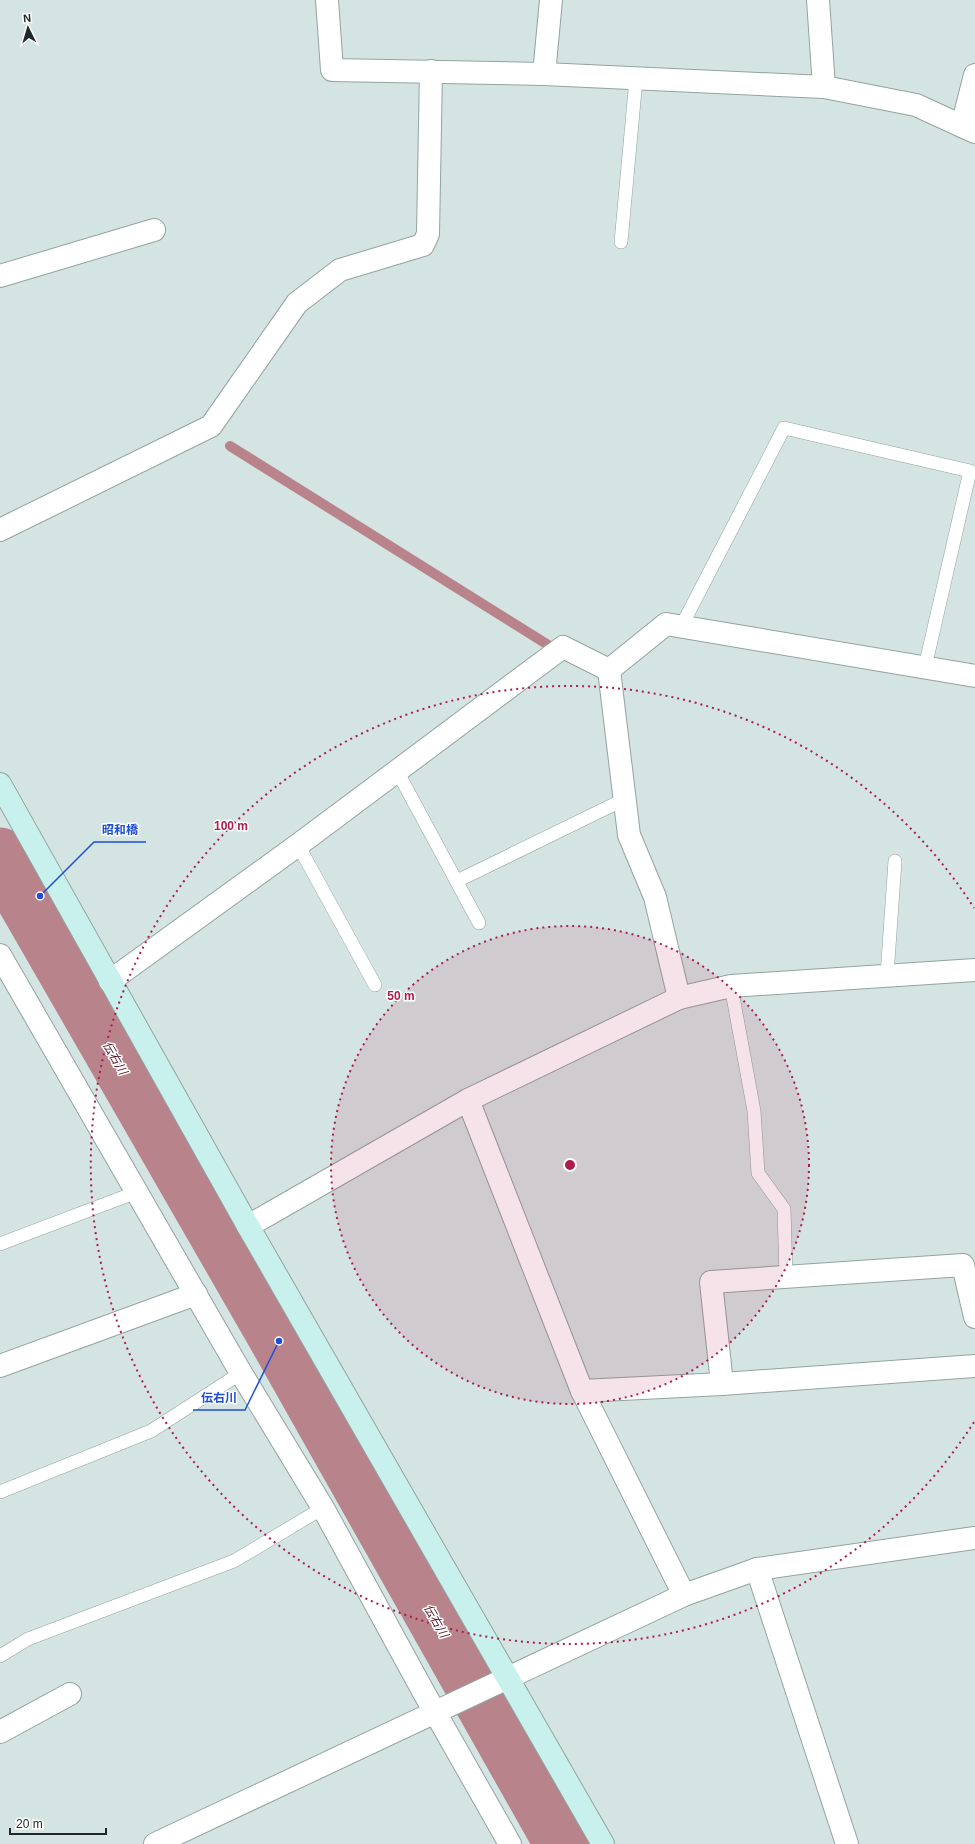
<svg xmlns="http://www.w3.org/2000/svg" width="975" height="1844" font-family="Arial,'Noto Sans JP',sans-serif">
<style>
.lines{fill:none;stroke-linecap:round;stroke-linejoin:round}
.stream{stroke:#b9838b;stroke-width:10}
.river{stroke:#b9838b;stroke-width:57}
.lane-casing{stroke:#93a3a0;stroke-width:14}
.street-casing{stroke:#93a3a0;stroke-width:24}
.secondary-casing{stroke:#93a3a0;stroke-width:24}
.lane{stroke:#fff;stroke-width:13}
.street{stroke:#fff;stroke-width:22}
.secondary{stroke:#c8f0ec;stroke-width:22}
.ring{fill:none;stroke:#ae1c4c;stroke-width:2;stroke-dasharray:2 4}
.labels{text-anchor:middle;stroke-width:3;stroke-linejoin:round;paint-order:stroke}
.water-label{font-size:12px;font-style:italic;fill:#531023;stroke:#fff}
.centre{fill:#ae1c4c;stroke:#fff;stroke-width:2}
.ring-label{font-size:12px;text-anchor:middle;font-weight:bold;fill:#ae1c4c;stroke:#fff;stroke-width:3;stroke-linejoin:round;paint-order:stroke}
.leader{fill:none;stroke:#1d4ed8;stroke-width:1.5}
.callout-dot{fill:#1d4ed8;stroke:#fff;stroke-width:1.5}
.callout-label{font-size:12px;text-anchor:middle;font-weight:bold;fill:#1d4ed8;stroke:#fff;stroke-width:3;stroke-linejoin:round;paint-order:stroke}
</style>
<rect width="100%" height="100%" fill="#d4e4e2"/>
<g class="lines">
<path class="stream" d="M 230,446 L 553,648"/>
<path class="river" d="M 0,856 L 279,1341 L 563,1844"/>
<g class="lane-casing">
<g id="lane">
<path d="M 621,242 L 636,79"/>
<path d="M 681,627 L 784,428 L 970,471 L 925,667"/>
<path d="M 397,771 L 479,923"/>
<path d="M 298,845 L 375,985"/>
<path d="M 457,881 L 625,799"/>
<path d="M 887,975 L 895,861"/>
<path d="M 731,986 L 754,1111 L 758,1173 L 784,1209 L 786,1277"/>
<path d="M 0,1244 L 137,1192"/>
<path d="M 0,1492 L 151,1431 L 241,1373"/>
<path d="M 0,1656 L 28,1639 L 234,1561 L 323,1508"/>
</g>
</g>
<g class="street-casing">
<g id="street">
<path d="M 327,0 L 332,70 L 544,74 L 824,87 L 916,105 L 975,132"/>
<path d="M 818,0 L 824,87"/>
<path d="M 544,74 L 551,0"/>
<path d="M 962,126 L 975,75"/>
<path d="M 0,276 L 154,230"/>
<path d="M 0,530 L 211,426 L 297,303 L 340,270 L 423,245 L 428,234 L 431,71"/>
<path d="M 609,670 L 629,835 L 655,897 L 679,998"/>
<path d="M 0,955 L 241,1373 L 323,1508 L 423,1691 L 510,1844"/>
<path d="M 110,981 L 298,845 L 563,647 L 609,670 L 666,624 L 975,676"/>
<path d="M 468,1100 L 582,1391 L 684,1595"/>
<path d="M 248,1226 L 468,1100 L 679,998 L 731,986 L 975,970"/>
<path d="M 0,1366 L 196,1294"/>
<path d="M 722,1384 L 711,1282 L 963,1265 L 975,1317"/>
<path d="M 582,1391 L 722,1384 L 975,1366"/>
<path d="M 757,1569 L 847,1844"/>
<path d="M 0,1732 L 70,1694"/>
<path d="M 155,1844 L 684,1595 L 757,1569 L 975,1538"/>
</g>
</g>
<g class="secondary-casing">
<path id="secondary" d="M 0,784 L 248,1226 L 603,1844"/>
</g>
<use href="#lane" class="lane"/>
<use href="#street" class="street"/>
<use href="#secondary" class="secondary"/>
</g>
<circle cx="570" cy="1165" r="239" fill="#ae1c4c" fill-opacity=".12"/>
<g class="ring">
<circle cx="570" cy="1165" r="239"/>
<path d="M974 1422A479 479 0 1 1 974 908"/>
</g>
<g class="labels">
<g class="water-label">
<text transform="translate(115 1058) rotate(60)" y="4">伝右川</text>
<text transform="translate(436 1621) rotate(60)" y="4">伝右川</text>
</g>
</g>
<circle cx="570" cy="1165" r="6" class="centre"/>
<g class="ring-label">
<text x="231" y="830">100 m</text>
<text x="401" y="1000">50 m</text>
</g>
<path class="leader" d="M40 896L94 842H146M279 1341L245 1410H193"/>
<g class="callout-dot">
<circle cx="40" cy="896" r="4"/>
<circle cx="279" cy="1341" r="4"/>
</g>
<g class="callout-label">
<text x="120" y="834">昭和橋</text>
<text x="219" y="1402">伝右川</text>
</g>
<g transform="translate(28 28) rotate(355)" stroke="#ffffff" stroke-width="3" paint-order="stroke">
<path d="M0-3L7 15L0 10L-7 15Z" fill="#212827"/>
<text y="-6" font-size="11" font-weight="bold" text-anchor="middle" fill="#212827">N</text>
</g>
<path d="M10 1828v6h96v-6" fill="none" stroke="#212827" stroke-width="2"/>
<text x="16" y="1828" font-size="12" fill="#212827" stroke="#ffffff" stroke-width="3" paint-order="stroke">20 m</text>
</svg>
